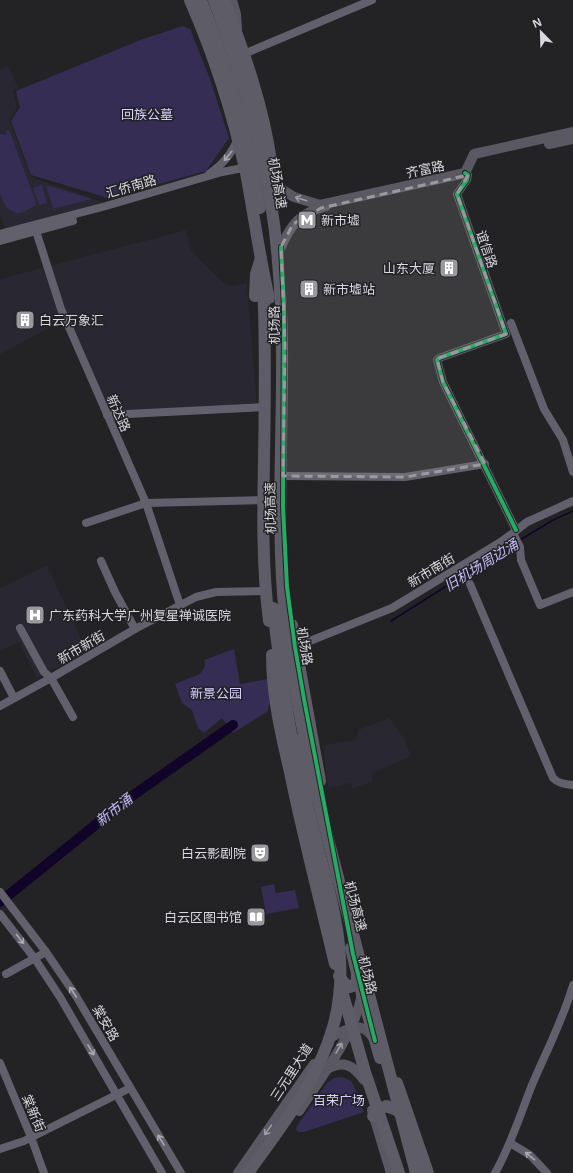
<svg xmlns="http://www.w3.org/2000/svg" width="573" height="1173" font-family="'Noto Sans','Noto Sans SC',sans-serif">
<style>
.built{fill:#292731}
.green{fill:#352d53}
.lines{fill:none;stroke-linecap:round;stroke-linejoin:round}
.stream{stroke:#100528;stroke-width:1.5}
.river{stroke:#100528;stroke-width:10}
.minor{stroke:#62606c;stroke-width:8}
.major{stroke:#595863;stroke-width:10}
.highway{stroke:#5e5c66;stroke-width:12}
.highway-bridge{stroke:#5e5c66;stroke-width:12}
.cycleway-casing{stroke:#222126;stroke-width:6}
.cycleway{stroke:#26ab63;stroke-width:4}
.oneway{stroke:#aaa9b0}
.oneway2{stroke:#a09fa6}
.marked{fill:#9a999d;fill-opacity:0.2;stroke:#9a999d;stroke-width:3;stroke-dasharray:8 5;stroke-linejoin:round}
.labels{text-anchor:middle;stroke-width:3;stroke-linejoin:round;paint-order:stroke}
.park-label{font-size:13px;fill:#d6d0ff;stroke:#222126}
.street-label{font-size:13px;fill:#dad9dd;stroke:#222126}
.poi-label{font-size:13px;fill:#dad9dd;stroke:#222126;text-anchor:start}
.water-label{font-size:14px;font-style:italic;fill:#c5bcf9;stroke:#222126}
</style>
<rect width="100%" height="100%" fill="#232225"/>
<g class="built">
<path d="M 9,66 L 18,88 L 13,90 L 17,108 L 9,120 L 31,177 L 105,203 L 5,229 L 0,213 L 0,70 Z"/>
<path d="M 186,230 L 190,248 L 200,260 L 226,285 L 233,286 L 247,283 L 257,406 L 107,413 L 68,318 L 0,354 L 0,279 Z"/>
<path d="M 47,565 L 87,652 L 37,678 L 19,642 L 0,651 L 0,588 Z"/>
<path d="M 389,718 L 405,740 L 411,756 L 371,774 L 373,781 L 352,789 L 351,783 L 328,788 L 323,745 L 356,740 L 358,730 Z"/>
</g>
<g class="green">
<path d="M 183,26 L 190,29 L 210,79 L 229,138 L 206,171 L 108,198 L 31,175 L 11,121 L 20,107 L 16,91 L 143,39 Z"/>
<path d="M 9,130 L 37,205 C 23,210 22,219 6,207 L 0,194 L 0,134 L 7,135 L 6,131 Z"/>
<path d="M 42,185 L 47,203 L 39,205 L 33,188 Z"/>
<path d="M 46,185 L 92,199 L 53,209 Z"/>
<path d="M 234,649 L 240,684 L 278,677 L 267,712 L 233,733 L 222,718 L 204,733 L 198,728 L 192,710 L 182,703 L 175,684 L 200,674 L 205,666 L 204,660 Z"/>
<path d="M 274,884 L 276,893 L 295,890 L 299,908 L 266,914 L 261,887 Z"/>
<path d="M 342,1077 L 351,1081 L 355,1088 L 364,1112 L 304,1132 L 299,1132 L 296,1130 L 297,1126 L 327,1083 L 334,1078 Z"/>
</g>
<g class="lines">
<g class="stream">
<path d="M 520,540 L 553,520 L 573,511"/>
<path d="M 391,621 L 515,543"/>
</g>
<path class="river" d="M 0,902 L 125,801 L 233,725"/>
<g class="minor">
<path d="M 239,56 L 372,0"/>
<path d="M 465,173 L 468,175 L 467,180 L 457,194 L 506,334 L 439,358 L 437,360 L 443,382 L 516,530"/>
<path d="M 209,174 C 223,164 232,154 238,138"/>
<path d="M 36,231 L 61,309 L 146,503 L 180,605"/>
<path d="M 0,234 L 106,206 L 222,172 L 248,167"/>
<path d="M 0,241 L 73,221"/>
<path d="M 511,323 L 544,409 L 563,440 L 573,472"/>
<path d="M 107,415 L 265,407"/>
<path d="M 283,476 L 405,477 L 485,464"/>
<path d="M 86,523 L 146,503 L 264,500"/>
<path d="M 513,533 L 520,547 L 521,560 L 540,605 L 573,592"/>
<path d="M 101,561 L 115,592 L 135,629"/>
<path d="M 470,584 L 553,778 C 559,784 565,784 573,785"/>
<path d="M 20,628 L 44,672 L 51,678 L 73,717"/>
<path d="M 295,647 L 392,608 L 499,543 L 513,533 L 527,522 L 573,501"/>
<path d="M 0,671 L 14,698"/>
<path d="M 0,706 L 51,678 L 135,629 L 196,597 L 216,592 L 266,591"/>
<path d="M 0,892 L 46,952 L 76,996 L 181,1173"/>
<path d="M 0,914 L 35,959 L 60,997 L 162,1173"/>
<path d="M 6,974 L 46,952"/>
<path d="M 0,1063 L 31,1137 L 44,1173"/>
<path d="M 510,1143 L 530,1155 L 547,1173"/>
<path d="M 0,1149 L 24,1141 L 130,1088"/>
<path d="M 495,1173 C 511,1145 520,1115 532,1085 C 546,1052 563,1020 573,985"/>
</g>
<g class="major">
<path d="M 232,0 L 236,14 L 237,29"/>
<path d="M 549,144 L 573,139"/>
<path d="M 266,155 L 270,164 L 275,183 L 278,187 L 294,197 L 320,205 L 465,173 L 474,154 L 573,132"/>
<path d="M 281,247 C 291,224 300,213 326,206"/>
<path d="M 328,1039 C 345,1030 361,1018 374,1039"/>
<path d="M 327,1069 C 344,1060 353,1065 364,1080"/>
<path d="M 372,1110 L 391,1173"/>
<path d="M 299,1111 C 322,1076 354,1036 362,994"/>
<path d="M 238,1173 L 314,1064"/>
</g>
<g class="highway">
<path d="M 263,283 C 266,342 265,401 264,460 C 263,513 262,567 269,621"/>
<path d="M 255,296 L 256,274 L 261,258"/>
<path d="M 292,625 L 320,781"/>
<path d="M 296,740 L 303,761 L 311,797"/>
<path d="M 351,948 L 362,994 L 380,1058"/>
<path d="M 339,976 L 345,984 L 350,987 C 357,985 357,980 357,974"/>
<path d="M 397,1083 L 428,1173"/>
<path d="M 373,1116 L 378,1110 L 386,1106 L 397,1110"/>
</g>
<g class="highway-bridge">
<path d="M 190,0 C 214,55 233,114 246,173 C 254,214 259,256 269,298"/>
<path d="M 201,0 C 228,68 249,136 260,208"/>
<path d="M 214,0 C 246,85 271,171 278,262 C 289,380 273,499 285,617 C 297,725 325,830 353,934 C 374,1014 395,1093 416,1173"/>
<path d="M 224,0 C 244,52 263,105 271,161"/>
<path d="M 272,655 C 272,695 281,734 290,772 C 303,836 320,900 335,964"/>
<path d="M 342,991 L 365,1072 L 399,1173"/>
<path d="M 248,1173 C 280,1128 318,1081 333,1027 C 350,968 335,910 319,852 C 312,822 304,793 297,764 C 286,712 279,660 273,608"/>
</g>
<g class="cycleway-casing">
<g id="cycleway">
<path d="M 465,173 L 468,175 L 467,180 L 457,194 L 506,334 L 439,358 L 437,360 L 443,382 L 516,530"/>
<path d="M 281,247 L 284,307 L 283,506 L 287,587 L 295,647 L 304,699 L 353,954 L 375,1041"/>
</g>
</g>
<use href="#cycleway" class="cycleway"/>
</g>
<defs><path id="oneway-shaft" d="M-6 0H5M1.5-3L5.5 0L1.5 3" fill="none" stroke-width="1.6" stroke-linecap="round" stroke-linejoin="round"/></defs>
<g class="oneway">
<use href="#oneway-shaft" transform="translate(228 156) rotate(129)"/>
<use href="#oneway-shaft" transform="translate(20 939) rotate(52)"/>
<use href="#oneway-shaft" transform="translate(73 992) rotate(-123)"/>
<use href="#oneway-shaft" transform="translate(91 1050) rotate(60)"/>
<use href="#oneway-shaft" transform="translate(161 1140) rotate(-121)"/>
<use href="#oneway-shaft" transform="translate(530 1156) rotate(-141)"/>
</g>
<g class="oneway2">
<use href="#oneway-shaft" transform="translate(301 199) rotate(-162)"/>
<use href="#oneway-shaft" transform="translate(339 1048) rotate(-60)"/>
<use href="#oneway-shaft" transform="translate(268 1130) rotate(125)"/>
</g>
<path class="marked" d="M 468,175 L 457,194 L 506,334 L 437,359 L 443,382 L 485,464 L 405,477 L 283,476 L 285,344 L 281,247 L 293,224 L 321,208 Z"/>
<defs>
<g id="metro-square" transform="scale(1)"><rect x="-9" y="-9" width="18" height="18" rx="4" fill="#9a999d" stroke="#222126"/><path d="M-5.5 5V-5H-3L0 0L3-5H5.5V5H3V-.5L0 4L-3-.5V5Z" fill="#fff"/></g>
<g id="building-square" transform="scale(1)"><rect x="-9" y="-9" width="18" height="18" rx="4" fill="#9a999d" stroke="#222126"/><path d="M-4-6H4V6H1V3H-1V6H-4ZM-2.5-4.3h1.7v1.8h-1.7ZM.8-4.3h1.7v1.8H.8ZM-2.5-1h1.7V.8h-1.7ZM.8-1h1.7V.8H.8Z" fill="#fff"/></g>
<g id="hospital-square" transform="scale(1)"><rect x="-9" y="-9" width="18" height="18" rx="4" fill="#9a999d" stroke="#222126"/><path d="M-5-5h3v3.5h4V-5h3V5h-3V1.5h-4V5h-3Z" fill="#fff"/></g>
<g id="theatre-square" transform="scale(1)"><rect x="-9" y="-9" width="18" height="18" rx="4" fill="#9a999d" stroke="#222126"/><path d="M-5-5.5Q0-4 5-5.5V0Q5 5 0 6Q-5 5-5 0ZM-3.3-2.5H-1v1.5H-3.3ZM1-2.5H3.3v1.5H1ZM-2.8 1Q0 5.5 2.8 1Z" fill="#fff"/></g>
<g id="library-square" transform="scale(1)"><rect x="-9" y="-9" width="18" height="18" rx="4" fill="#9a999d" stroke="#222126"/><path d="M-6-4Q-3-5.5-.7-3.5V5Q-3 3-6 4ZM6-4Q3-5.5 .7-3.5V5Q3 3 6 4Z" fill="#fff"/></g>
</defs>
<g fill-rule="evenodd">
<use href="#metro-square" x="307" y="220"/>
<use href="#building-square" x="449" y="268"/>
<use href="#building-square" x="309" y="289"/>
<use href="#building-square" x="25" y="320"/>
<use href="#hospital-square" x="35" y="615"/>
<use href="#theatre-square" x="260" y="853"/>
<use href="#library-square" x="256" y="917"/>
</g>
<g class="labels">
<g class="park-label">
<text x="147" y="119">回族公墓</text>
<text x="216" y="698">新景公园</text>
<text x="339" y="1105">百荣广场</text>
</g>
<g class="street-label">
<text transform="translate(425 169) rotate(-12)" y="5">齐富路</text>
<text transform="translate(278 183) rotate(80)" y="5">机场高速</text>
<text transform="translate(131 186) rotate(-16)" y="5">汇侨南路</text>
<text transform="translate(487 249) rotate(71)" y="5">谊信路</text>
<text transform="translate(274 325) rotate(-91)" y="5">机场路</text>
<text transform="translate(119 413) rotate(66)" y="5">新达路</text>
<text transform="translate(270 508) rotate(-91)" y="5">机场高速</text>
<text transform="translate(431 570) rotate(-31)" y="5">新市南街</text>
<text transform="translate(305 646) rotate(80)" y="5">机场路</text>
<text transform="translate(81 647) rotate(-30)" y="5">新市新街</text>
<text transform="translate(356 906) rotate(75)" y="5">机场高速</text>
<text transform="translate(368 975) rotate(76)" y="5">机场路</text>
<text transform="translate(106 1023) rotate(60)" y="5">棠安路</text>
<text transform="translate(291 1072) rotate(-57)" y="5">三元里大道</text>
<text transform="translate(34 1113) rotate(67)" y="5">棠新街</text>
</g>
<g class="poi-label">
<text x="321" y="225">新市墟</text>
<text x="435" y="273" text-anchor="end">山东大厦</text>
<text x="323" y="294">新市墟站</text>
<text x="39" y="325">白云万象汇</text>
<text x="49" y="620">广东药科大学广州复星禅诚医院</text>
<text x="246" y="858" text-anchor="end">白云影剧院</text>
<text x="242" y="922" text-anchor="end">白云区图书馆</text>
</g>
<g class="water-label">
<text transform="translate(481 565) rotate(-32)" y="5">旧机场周边涌</text>
<text transform="translate(114 810) rotate(-38)" y="5">新市涌</text>
</g>
</g>
<g transform="translate(541 32) rotate(337)" stroke="#222126" stroke-width="3" paint-order="stroke">
<path d="M0-3L7 15L0 10L-7 15Z" fill="#dad9dd"/>
<text y="-6" font-size="11" font-weight="bold" text-anchor="middle" fill="#dad9dd">N</text>
</g>
</svg>
